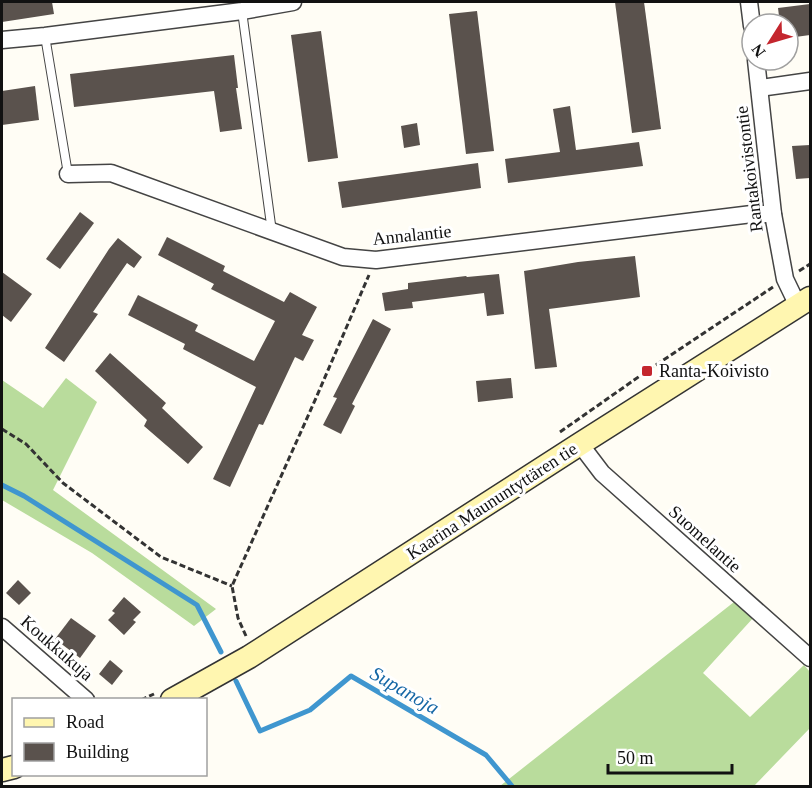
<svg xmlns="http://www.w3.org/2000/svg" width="812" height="788" font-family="'Times New Roman',serif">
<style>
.forest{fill:#b9dc9c}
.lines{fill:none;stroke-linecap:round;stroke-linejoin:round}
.stream{stroke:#3f96cf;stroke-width:5}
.building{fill:#5a524d}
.lane-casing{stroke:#444;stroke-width:10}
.street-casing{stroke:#444;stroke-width:19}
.secondary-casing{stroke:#333;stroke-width:25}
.path{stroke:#333;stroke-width:3;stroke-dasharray:6 3;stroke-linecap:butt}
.lane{stroke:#fff;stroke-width:8}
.street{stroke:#fff;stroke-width:16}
.secondary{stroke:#fff6b0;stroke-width:22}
.poi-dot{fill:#c4262e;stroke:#fff;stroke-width:2}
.labels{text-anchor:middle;stroke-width:6;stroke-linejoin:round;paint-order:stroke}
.street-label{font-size:18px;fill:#111;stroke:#fff}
.poi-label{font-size:18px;fill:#111;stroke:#fff;text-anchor:start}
.water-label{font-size:20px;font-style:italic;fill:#1768a6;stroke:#fff}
</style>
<rect width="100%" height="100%" fill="#fffdf5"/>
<g class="forest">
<path d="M 66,378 L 97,402 L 53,490 L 216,609 L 194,626 L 92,553 L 2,500 L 2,380 L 43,408 Z"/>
<path d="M 734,602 L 754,617 L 703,673 L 750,717 L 804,665 L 810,672 L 810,728 L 754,786 L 500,786 Z"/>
</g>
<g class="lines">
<g class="stream">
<path d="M 2,485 L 24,496 L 197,605 L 221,652"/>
<path d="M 236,681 L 260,731 L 310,710 L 351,676 L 486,755 L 512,786"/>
</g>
</g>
<g class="building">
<path d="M 2,2 L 52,2 L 54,14 L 2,22 Z"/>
<path d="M 615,2 L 644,2 L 661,129 L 632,133 Z"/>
<path d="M 810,4 L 810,35 L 788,38 L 788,24 L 780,24 L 778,8 Z"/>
<path d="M 477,11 L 494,151 L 466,154 L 449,14 Z"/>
<path d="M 321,31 L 338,158 L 308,162 L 291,35 Z"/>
<path d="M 234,55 L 238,88 L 236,88 L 242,129 L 220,132 L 214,91 L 74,107 L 70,74 Z"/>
<path d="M 35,86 L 39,120 L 2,125 L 2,91 Z"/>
<path d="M 570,106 L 576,150 L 639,142 L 643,166 L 508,183 L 505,159 L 560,152 L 553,109 Z"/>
<path d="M 417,123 L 420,145 L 404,148 L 401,126 Z"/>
<path d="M 810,145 L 810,178 L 796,179 L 792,146 Z"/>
<path d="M 478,163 L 481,188 L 342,208 L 338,182 Z"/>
<path d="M 80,212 L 94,223 L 60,269 L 46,259 Z"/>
<path d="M 167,237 L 225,266 L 223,271 L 284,302 L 290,292 L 317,307 L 302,335 L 314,340 L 303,361 L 295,357 L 263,425 L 259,424 L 230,487 L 213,479 L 256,387 L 183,349 L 185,344 L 128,315 L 138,295 L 198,325 L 195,331 L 254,361 L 275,321 L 211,289 L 214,284 L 158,255 Z"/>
<path d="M 118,238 L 142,257 L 134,268 L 127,263 L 93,312 L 98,314 L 64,362 L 45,348 L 109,249 Z"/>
<path d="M 635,256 L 640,297 L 549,309 L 557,367 L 535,369 L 524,271 L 578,262 Z"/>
<path d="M 2,272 L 32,294 L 11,322 L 2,315 Z"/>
<path d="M 499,274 L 504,314 L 487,316 L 484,293 L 412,302 L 413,308 L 385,311 L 382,293 L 408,289 L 408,283 L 466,276 L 467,277 Z"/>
<path d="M 373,319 L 391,329 L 352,404 L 355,406 L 341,434 L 323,425 L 337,398 L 333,397 Z"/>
<path d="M 110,353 L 166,403 L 162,408 L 203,447 L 188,464 L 144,426 L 147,420 L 95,371 Z"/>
<path d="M 511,378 L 513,398 L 478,402 L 476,381 Z"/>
<path d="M 18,580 L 31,593 L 19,605 L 6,593 Z"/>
<path d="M 124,597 L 141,612 L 133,620 L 136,622 L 124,635 L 108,620 L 115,613 L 112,611 Z"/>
<path d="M 71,618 L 96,636 L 80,658 L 55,639 Z"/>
<path d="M 110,660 L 123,671 L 112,685 L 99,674 Z"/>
</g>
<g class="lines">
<g class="lane-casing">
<g id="lane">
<path d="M 242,11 L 272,232"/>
<path d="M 45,36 L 68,174"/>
</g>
</g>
<g class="street-casing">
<g id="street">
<path d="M 749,2 L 752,26"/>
<path d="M 2,40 L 45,36 L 242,11 L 293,2"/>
<path d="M 756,60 L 773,214 L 785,279 L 798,306"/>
<path d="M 760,88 L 810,81"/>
<path d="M 68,174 L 111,173 L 343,257 L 376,260 L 752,214 L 773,214"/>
<path d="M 580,444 L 602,473 L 810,658"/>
<path d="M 2,627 L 86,700"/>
</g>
</g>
<g class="secondary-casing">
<g id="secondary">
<path d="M 172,700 L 249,657 L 580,444 L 810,298"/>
<path d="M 2,770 L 14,767"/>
</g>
</g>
<g class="path">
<path d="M 799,271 L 810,264"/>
<path d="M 2,429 L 26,444 L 63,483 L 161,557 L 232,586"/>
<path d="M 560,432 L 647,371 L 773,287"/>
<path d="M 246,636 L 238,618 L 232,586 L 316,398 L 369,275"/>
<path d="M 141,700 L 154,694"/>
</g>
<use href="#lane" class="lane"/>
<use href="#street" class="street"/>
<use href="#secondary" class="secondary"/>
</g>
<rect class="poi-dot" x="641" y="365" width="12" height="12" rx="3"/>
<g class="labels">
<g class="street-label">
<text transform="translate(749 169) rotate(-97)" y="6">Rantakoivistontie</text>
<text transform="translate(412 235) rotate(-6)" y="6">Annalantie</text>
<text transform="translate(492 501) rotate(-33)" y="6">Kaarina Maununtyttären tie</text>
<text transform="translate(705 539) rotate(42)" y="6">Suomelantie</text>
<text transform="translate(57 648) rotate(41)" y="6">Koukkukuja</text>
</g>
<g class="poi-label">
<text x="659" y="377">Ranta-Koivisto</text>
</g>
<g class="water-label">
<text transform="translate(405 690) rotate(30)" y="7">Supanoja</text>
</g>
</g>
<rect width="812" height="788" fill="none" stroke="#111111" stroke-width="6"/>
<rect x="12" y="698" width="195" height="78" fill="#ffffff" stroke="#a0a0a0" stroke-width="1.5"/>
<rect x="24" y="718" width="30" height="9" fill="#fff6b0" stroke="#a0a0a0" stroke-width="1.5"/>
<text x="66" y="728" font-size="18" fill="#111111">Road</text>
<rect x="24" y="743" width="30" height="18" fill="#5a524d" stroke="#a0a0a0" stroke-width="1.5"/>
<text x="66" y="758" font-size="18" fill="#111111">Building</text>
<g transform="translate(770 42) rotate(233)"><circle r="28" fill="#ffffff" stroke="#a0a0a0" stroke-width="1.5"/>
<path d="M0-4.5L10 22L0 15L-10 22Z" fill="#c4262e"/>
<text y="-9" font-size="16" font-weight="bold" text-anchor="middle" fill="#111111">N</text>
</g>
<path d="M608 764v9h124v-9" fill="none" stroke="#111111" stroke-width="3"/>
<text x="617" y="764" font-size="18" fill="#111111" stroke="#ffffff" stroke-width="4.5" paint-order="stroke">50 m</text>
</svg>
